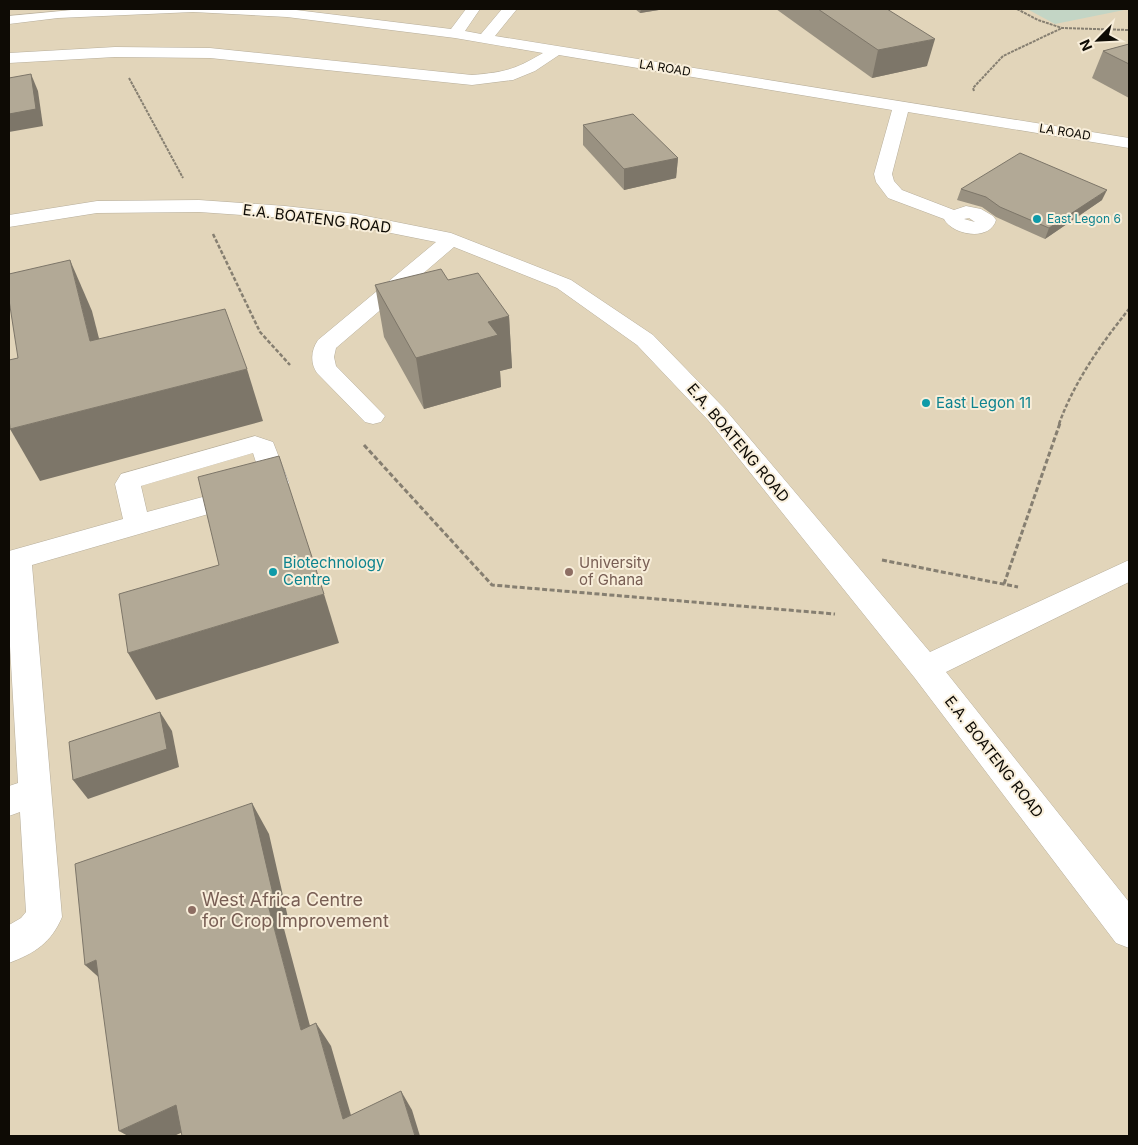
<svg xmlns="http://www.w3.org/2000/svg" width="1138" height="1145" font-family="Inter,sans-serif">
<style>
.built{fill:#e2d5ba}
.green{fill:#c3d5c5}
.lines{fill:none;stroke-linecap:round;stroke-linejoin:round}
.minor-casing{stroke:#b7ae9b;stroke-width:1}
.path-far2{stroke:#867f71;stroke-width:2;stroke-dasharray:3 1;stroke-linecap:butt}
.path-far1{stroke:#867f71;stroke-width:2.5;stroke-dasharray:4 2;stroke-linecap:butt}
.path{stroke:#867f71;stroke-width:3;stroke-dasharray:5 2.5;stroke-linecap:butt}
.minor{fill:#fff;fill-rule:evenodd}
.wall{fill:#999181}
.shaded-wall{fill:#7d7669}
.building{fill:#b2a996;stroke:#7d7669}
.culture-dot{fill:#0f9aa8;stroke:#f8eeda;stroke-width:2}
.education-dot{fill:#8d6e63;stroke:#f8eeda;stroke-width:2}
.labels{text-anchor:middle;stroke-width:4;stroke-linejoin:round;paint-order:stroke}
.far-street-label{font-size:12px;fill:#0e0b05;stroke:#f8eeda}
.far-culture-label{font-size:12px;fill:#0d838f;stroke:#f8eeda;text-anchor:start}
.street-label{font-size:15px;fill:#0e0b05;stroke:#f8eeda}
.culture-label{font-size:15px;fill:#0d838f;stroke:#f8eeda;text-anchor:start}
.education-label{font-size:15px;fill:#785e54;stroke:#f8eeda;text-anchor:start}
.near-education-label{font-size:18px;fill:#785e54;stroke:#f8eeda;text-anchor:start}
</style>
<rect width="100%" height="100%" fill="#ebe1cd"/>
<rect class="built" x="9" y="9" width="1120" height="1127"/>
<path class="green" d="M 1027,9 L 1129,9 L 1055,24 Z"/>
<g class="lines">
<g class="minor-casing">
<g id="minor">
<path d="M 82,9 L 288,9 L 451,29 L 466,9 L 480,9 L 465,31 L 481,34 L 502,9 L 517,9 L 495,36 L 1129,138 L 1129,148 L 908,112 L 892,174 L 894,181 L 902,190 L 954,210 L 966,206 L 981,209 L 993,216 L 996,220 C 990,242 952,235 944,219 L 888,198 L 876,182 L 874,174 L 892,110 L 559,55 L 535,71 L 513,80 L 472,85 L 210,58 L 115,57 L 9,63 L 9,53 L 115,47 L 210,48 L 472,75 C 505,72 514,70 543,53 L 455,38 L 287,17 L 193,12 L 58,18 L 9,24 L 9,16 ZM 969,218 L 975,222 L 964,219 Z"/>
<path d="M 199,200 L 285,206 L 356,214 L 451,233 L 571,280 L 653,335 L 724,408 L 930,652 L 1129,560 L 1129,582 L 946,672 L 1129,902 L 1129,948 L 1116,943 L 914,677 L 708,420 L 637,345 L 557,288 L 454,247 L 336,348 L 334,357 L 336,366 L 385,416 L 381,422 L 373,424 L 365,422 L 317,373 C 310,363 311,350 318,340 L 436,242 L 356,226 L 285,218 L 199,212 L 97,213 L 9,227 L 9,215 L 97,201 Z"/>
<path d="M 255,436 L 273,442 L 289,483 L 281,493 L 32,565 L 62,917 C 51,943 35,953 9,963 L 9,925 L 21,918 L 26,912 L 20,812 L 9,816 L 9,786 L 18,783 L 9,629 L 9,551 L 123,519 L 115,484 L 121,474 ZM 253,453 L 262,481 L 147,512 L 141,486 Z"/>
</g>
</g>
<g class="path-far2">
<path d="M 1017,9 L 1038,20 L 1062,28 L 1129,30"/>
<path d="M 129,78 L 183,178"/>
<path d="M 974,91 L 973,88 L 1003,56 L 1062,28"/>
</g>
<g class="path-far1">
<path d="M 213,234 L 260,332 L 290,365"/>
<path d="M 1059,424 C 1074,382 1101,344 1129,309"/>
</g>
<g class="path">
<path d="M 364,445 L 492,585 L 835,614"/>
<path d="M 882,560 L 1018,587"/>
<path d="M 1004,584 L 1060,423"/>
</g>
<use href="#minor" class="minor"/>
</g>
<g class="wall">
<path d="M 635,9 L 665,9 L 640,13 Z"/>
<path d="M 776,9 L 887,9 L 927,66 L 872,78 Z"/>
<path d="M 1129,44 L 1129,98 L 1092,78 L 1103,51 Z"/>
<path d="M 583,125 L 678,158 L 676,178 L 624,190 L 583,145 Z"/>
<path d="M 961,189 L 1102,200 L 1045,239 L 996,217 L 982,207 L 957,200 Z"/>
<path d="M 448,280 L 509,316 L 512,368 L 500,371 L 501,387 L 424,409 L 384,337 L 375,285 Z"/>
</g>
<g class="shaded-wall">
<path d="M 9,9 L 19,9 L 9,10 Z"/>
<path d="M 641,9 L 665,9 L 640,13 Z"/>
<path d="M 935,39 L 927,66 L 872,78 L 878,50 Z"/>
<path d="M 31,74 L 38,91 L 43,126 L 9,132 L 9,114 Z"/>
<path d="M 678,158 L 676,178 L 624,190 L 624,169 Z"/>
<path d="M 1107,190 L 1102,200 L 1045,239 L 1049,228 Z"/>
<path d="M 70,260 L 92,311 L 113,393 L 90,341 Z"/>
<path d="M 509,316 L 512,368 L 500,371 L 501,387 L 424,409 L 416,358 L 488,322 Z"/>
<path d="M 247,369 L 263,421 L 40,481 L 10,429 Z"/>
<path d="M 324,594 L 339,643 L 156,700 L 128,653 Z"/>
<path d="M 160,712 L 172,731 L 179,767 L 88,799 L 73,780 Z"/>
<path d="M 252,803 L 269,834 L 289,922 L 283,925 L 317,1052 L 301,1030 L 266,897 Z"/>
<path d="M 96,960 L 113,990 L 85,965 Z"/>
<path d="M 316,1023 L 331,1046 L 357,1136 L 343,1119 Z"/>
<path d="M 401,1091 L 412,1110 L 420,1136 L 415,1136 Z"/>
<path d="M 176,1105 L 201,1124 L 174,1136 L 128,1136 L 119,1131 Z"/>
</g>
<g class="building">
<path d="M 818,9 L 887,9 L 935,39 L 878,50 Z"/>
<path d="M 1129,44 L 1129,64 L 1103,51 Z"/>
<path d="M 31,74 L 36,109 L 9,114 L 9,78 Z"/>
<path d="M 633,114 L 678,158 L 624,169 L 583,125 Z"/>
<path d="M 1020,153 L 1107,190 L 1049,228 L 1000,207 L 986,197 L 961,189 Z"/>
<path d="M 70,260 L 90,341 L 225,309 L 247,369 L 10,429 L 9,417 L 9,360 L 18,358 L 9,300 L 9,274 Z"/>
<path d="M 441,269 L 448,280 L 478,273 L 509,316 L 488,322 L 498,335 L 416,358 L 375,285 Z"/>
<path d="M 279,456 L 324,594 L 128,653 L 119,594 L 219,565 L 198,477 Z"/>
<path d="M 160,712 L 167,749 L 73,780 L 69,742 Z"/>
<path d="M 252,803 L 273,894 L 266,897 L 301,1030 L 316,1023 L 343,1119 L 401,1091 L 415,1136 L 182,1136 L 176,1105 L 119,1131 L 96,960 L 85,965 L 75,864 Z"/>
</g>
<g class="culture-dot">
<circle cx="1037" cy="219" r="5"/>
<circle cx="926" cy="403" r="5"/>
<circle cx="273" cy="572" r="5"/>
</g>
<g class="education-dot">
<circle cx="569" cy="572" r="5"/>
<circle cx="192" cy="910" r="5"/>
</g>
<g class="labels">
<g class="far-street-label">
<text transform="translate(665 68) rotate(9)" y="4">LA ROAD</text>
<text transform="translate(1065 132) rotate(9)" y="4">LA ROAD</text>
</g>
<g class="far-culture-label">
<text x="1047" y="223">East Legon 6</text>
</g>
<g class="street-label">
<text transform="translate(317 219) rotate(7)" y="5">E.A. BOATENG ROAD</text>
<text transform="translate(738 443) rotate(50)" y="5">E.A. BOATENG ROAD</text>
<text transform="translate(994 757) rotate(52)" y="5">E.A. BOATENG ROAD</text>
</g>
<g class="culture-label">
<text x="936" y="408">East Legon 11</text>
<text x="283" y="568">Biotechnology<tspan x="283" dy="17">Centre</tspan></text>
</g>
<g class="education-label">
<text x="579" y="568">University<tspan x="579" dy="17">of Ghana</tspan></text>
</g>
<g class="near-education-label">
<text x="202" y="906">West Africa Centre<tspan x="202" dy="21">for Crop Improvement</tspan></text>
</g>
</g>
<rect width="1138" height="1145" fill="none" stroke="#0e0b05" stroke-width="20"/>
<g transform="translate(1098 40) rotate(246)" stroke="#f8eeda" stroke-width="4" paint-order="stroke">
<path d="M0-4L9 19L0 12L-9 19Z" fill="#0e0b05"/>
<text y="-8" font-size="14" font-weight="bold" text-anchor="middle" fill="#0e0b05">N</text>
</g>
</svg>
